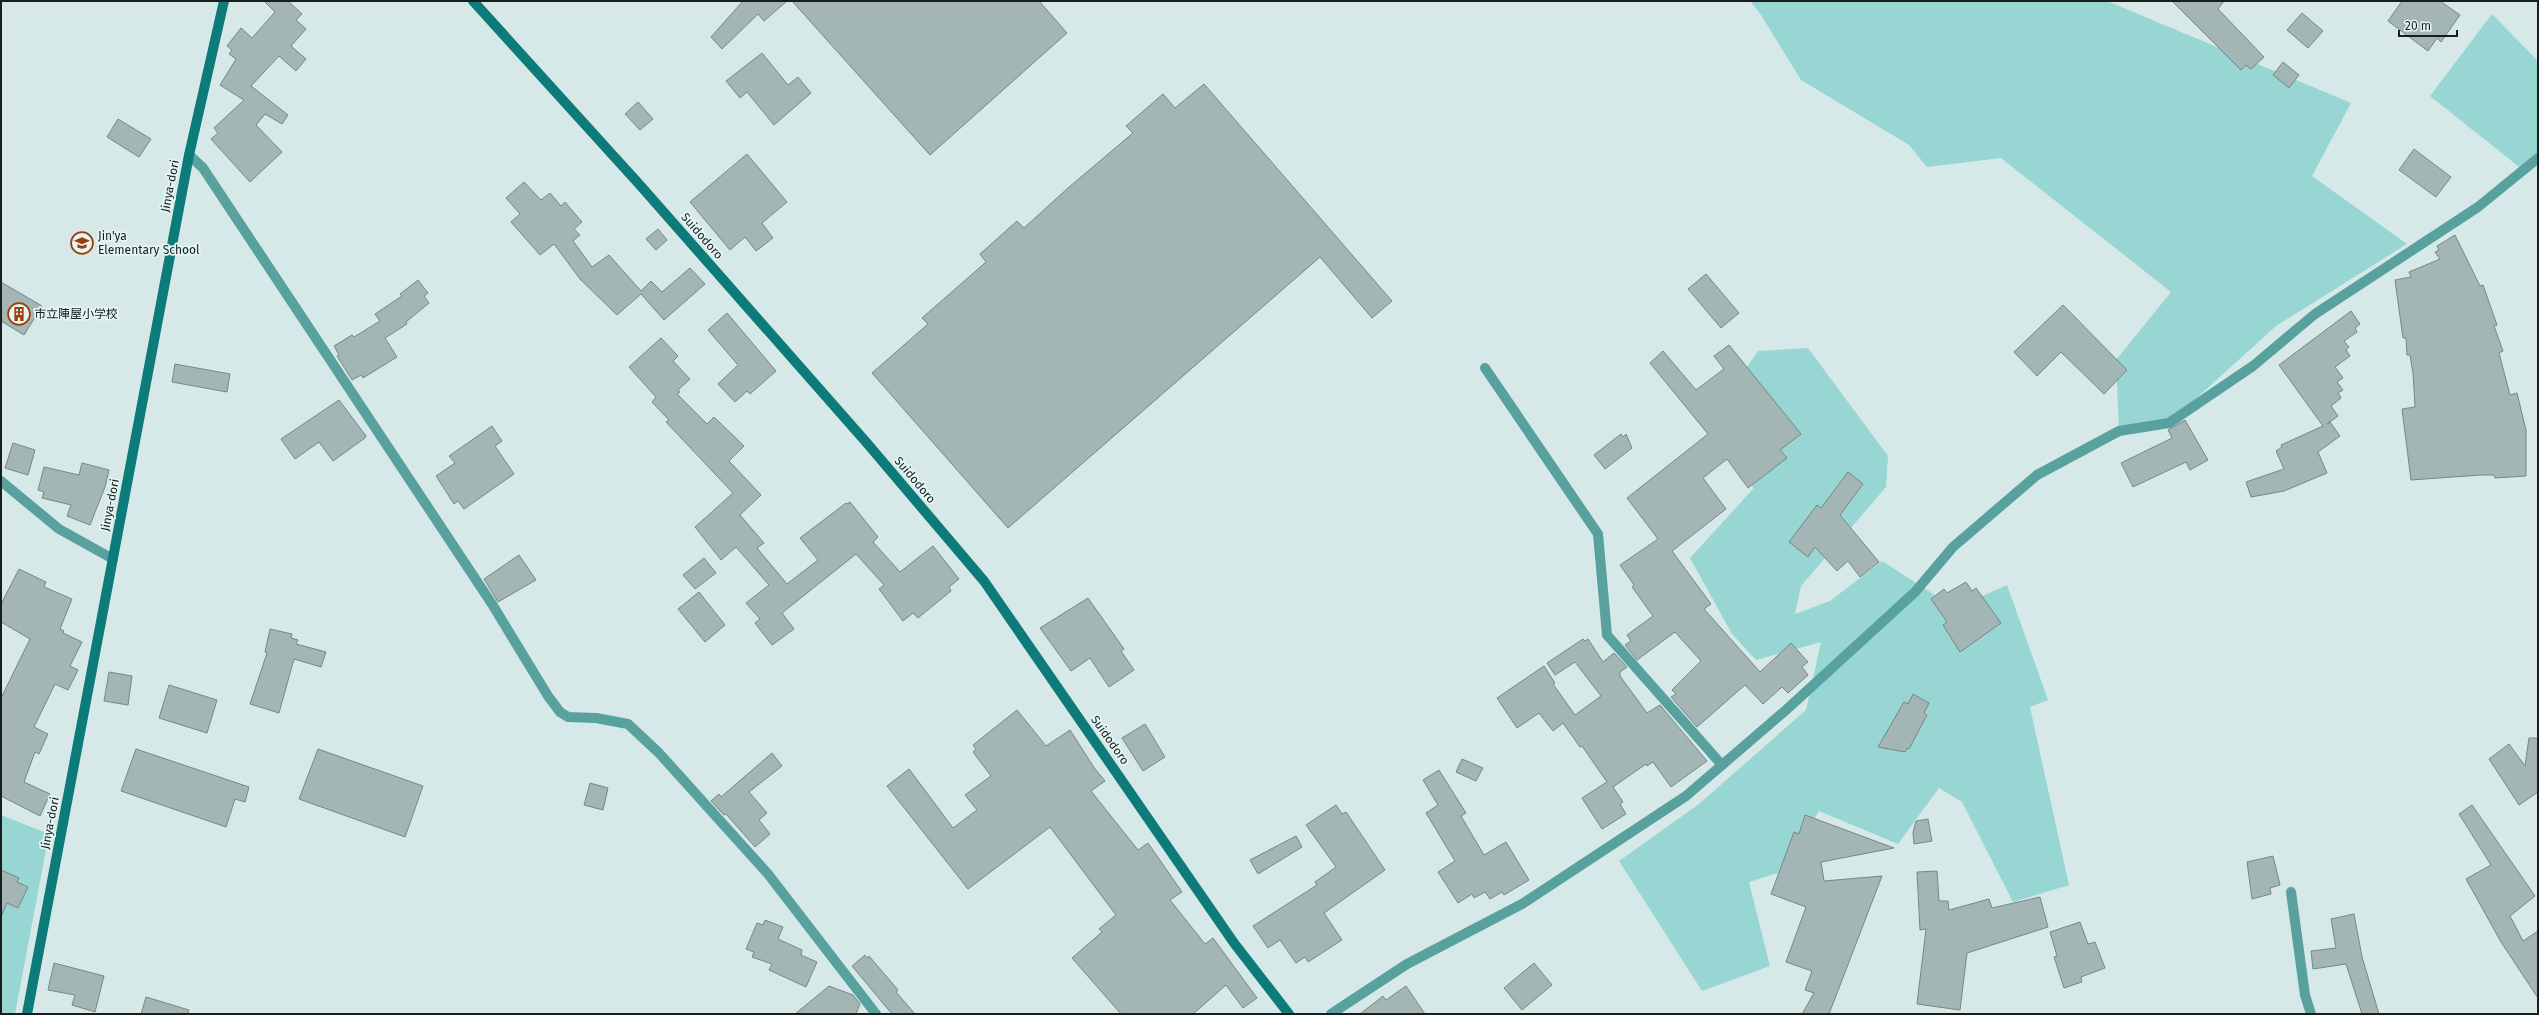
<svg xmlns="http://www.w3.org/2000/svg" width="2539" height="1015" font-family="'Fira Sans','Noto Sans JP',sans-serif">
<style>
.green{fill:#97d6d3}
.building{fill:#a3b5b4;stroke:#768786}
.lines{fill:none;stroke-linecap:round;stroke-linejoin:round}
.street{stroke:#58a19e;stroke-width:10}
.secondary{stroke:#0c7b79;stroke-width:10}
.labels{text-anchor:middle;stroke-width:3.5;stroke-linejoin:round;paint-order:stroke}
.street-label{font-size:12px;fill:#181e1e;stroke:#e3f6f5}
.poi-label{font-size:12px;fill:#181e1e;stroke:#e3f6f5;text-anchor:start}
</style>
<rect width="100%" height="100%" fill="#d6e9e8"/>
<g class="green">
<path d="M 1750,1 L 2107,1 L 2351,103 L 2312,176 L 2407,244 L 2276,326 L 2169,423 L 2119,431 L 2116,360 L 2171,292 L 2001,158 L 1927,167 L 1909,145 L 1801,80 L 1761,15 Z"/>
<path d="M 2492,14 L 2538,61 L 2538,158 L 2523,170 L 2430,96 Z"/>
<path d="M 1808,348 L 1888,456 L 1886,487 L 1801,586 L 1795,614 L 1830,601 L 1882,561 L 1955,608 L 2007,585 L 2048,700 L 2030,707 L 2069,885 L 2013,902 L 1962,802 L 1939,788 L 1898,844 L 1819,811 L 1781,872 L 1749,882 L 1770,966 L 1702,991 L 1619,861 L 1699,804 L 1806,710 L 1821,642 L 1756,660 L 1732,634 L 1690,558 L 1753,489 L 1731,390 L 1758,351 Z"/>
<path d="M 1,815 L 49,834 L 15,1014 L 1,1014 Z"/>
</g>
<g class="building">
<path d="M 264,1 L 288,1 L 302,14 L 296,20 L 306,29 L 291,46 L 306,59 L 296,71 L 279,56 L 251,86 L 288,115 L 282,124 L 265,114 L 256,125 L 282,152 L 250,182 L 211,139 L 218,133 L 214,128 L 244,100 L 220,85 L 236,59 L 229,54 L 232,50 L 227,46 L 241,28 L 252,38 L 275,12 Z"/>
<path d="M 743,1 L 787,1 L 764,21 L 758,14 L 722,49 L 711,37 Z"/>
<path d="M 792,1 L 1039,1 L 1067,33 L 930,155 Z"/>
<path d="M 2172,1 L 2224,1 L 2218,9 L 2264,57 L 2251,69 L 2246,65 L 2241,70 Z"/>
<path d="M 2402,1 L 2440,1 L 2460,15 L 2441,42 L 2437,38 L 2428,51 L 2388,21 Z"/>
<path d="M 2302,13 L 2323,31 L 2308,48 L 2287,30 Z"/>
<path d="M 762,53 L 788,85 L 798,77 L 811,93 L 774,125 L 747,92 L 740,98 L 726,81 Z"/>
<path d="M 2283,62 L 2299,75 L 2289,88 L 2273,75 Z"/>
<path d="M 1204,84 L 1392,301 L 1372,318 L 1320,257 L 1008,528 L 872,373 L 928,324 L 922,318 L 986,262 L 980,254 L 1017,221 L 1024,228 L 1068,188 L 1133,133 L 1126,126 L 1163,94 L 1175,108 Z"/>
<path d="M 638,102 L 653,119 L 640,130 L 625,114 Z"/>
<path d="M 118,119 L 151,139 L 139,157 L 107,137 Z"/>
<path d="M 2414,149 L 2451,177 L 2436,197 L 2399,170 Z"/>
<path d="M 747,154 L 787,202 L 762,223 L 773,238 L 756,251 L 745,237 L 730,250 L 690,202 Z"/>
<path d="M 524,182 L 541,200 L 550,193 L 561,206 L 565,202 L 582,222 L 574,229 L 580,235 L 573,241 L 592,267 L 609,255 L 641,291 L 651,281 L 662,292 L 690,268 L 705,284 L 664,320 L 641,294 L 617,315 L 580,279 L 554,244 L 540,255 L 511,222 L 520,214 L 506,198 Z"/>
<path d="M 658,229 L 667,240 L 656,250 L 646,239 Z"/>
<path d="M 2455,235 L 2480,286 L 2483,285 L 2497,325 L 2494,326 L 2503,351 L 2499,353 L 2510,395 L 2517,393 L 2526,430 L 2526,476 L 2495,478 L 2494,475 L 2481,475 L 2411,480 L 2402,409 L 2415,407 L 2413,373 L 2410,355 L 2407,355 L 2406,338 L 2403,338 L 2395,280 L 2411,277 L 2409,272 L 2440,259 L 2435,252 L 2439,250 L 2437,246 Z"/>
<path d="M 1706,274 L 1739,313 L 1721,328 L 1688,289 Z"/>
<path d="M 418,280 L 428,293 L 424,296 L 429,303 L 406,322 L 407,324 L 385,338 L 397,357 L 363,378 L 361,375 L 352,380 L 337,356 L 339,355 L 334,346 L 352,335 L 354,337 L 380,321 L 375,314 L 402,296 L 400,294 Z"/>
<path d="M 1,282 L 42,306 L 24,335 L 1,321 Z"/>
<path d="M 2063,305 L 2127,370 L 2104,394 L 2061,352 L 2037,376 L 2014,352 Z"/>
<path d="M 2351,311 L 2360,324 L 2355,328 L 2357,332 L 2344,341 L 2349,347 L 2346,350 L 2350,356 L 2335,367 L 2343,378 L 2337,382 L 2343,390 L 2338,393 L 2341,398 L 2331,406 L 2338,416 L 2327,424 L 2330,422 L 2340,436 L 2318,452 L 2327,473 L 2284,491 L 2251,497 L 2246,482 L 2284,469 L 2276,451 L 2282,447 L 2281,445 L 2323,426 L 2279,365 Z"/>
<path d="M 727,313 L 776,371 L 750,394 L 747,391 L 735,402 L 718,384 L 738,365 L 708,330 Z"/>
<path d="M 661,338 L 678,356 L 673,361 L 690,379 L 678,390 L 680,392 L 677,394 L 707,424 L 714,417 L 744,446 L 729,461 L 761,495 L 740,515 L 764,543 L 757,548 L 787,584 L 818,560 L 800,538 L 846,503 L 847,504 L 850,502 L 878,537 L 873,542 L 900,572 L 933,546 L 959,579 L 949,587 L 951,591 L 918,618 L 913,613 L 903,621 L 879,589 L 884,585 L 856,554 L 782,613 L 794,629 L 772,645 L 755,623 L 760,619 L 746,603 L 769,585 L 736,547 L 721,560 L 695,527 L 733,493 L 666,422 L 669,420 L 652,402 L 656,397 L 629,367 Z"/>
<path d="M 1729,345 L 1801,434 L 1780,450 L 1787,458 L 1748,488 L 1727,459 L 1703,478 L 1726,509 L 1672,551 L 1711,604 L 1704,609 L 1760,672 L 1791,643 L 1808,662 L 1802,667 L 1808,675 L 1788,693 L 1782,687 L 1763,704 L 1745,685 L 1697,727 L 1671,697 L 1676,694 L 1672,690 L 1701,661 L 1675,632 L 1637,660 L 1625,645 L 1631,641 L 1627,635 L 1653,616 L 1632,587 L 1634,585 L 1620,565 L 1658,539 L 1627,498 L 1708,434 L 1650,363 L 1663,351 L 1696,390 L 1724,369 L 1714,356 Z"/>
<path d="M 175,364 L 230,374 L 227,392 L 172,382 Z"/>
<path d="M 339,400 L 366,436 L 365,438 L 333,461 L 319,442 L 295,459 L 281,439 Z"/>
<path d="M 2185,420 L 2208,460 L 2190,470 L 2186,462 L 2133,487 L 2121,463 L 2172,438 L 2168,430 Z"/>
<path d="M 492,426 L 502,441 L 495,446 L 514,474 L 464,509 L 458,501 L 454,504 L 436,476 L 455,463 L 449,456 Z"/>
<path d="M 1621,434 L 1623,437 L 1626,434 L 1632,448 L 1605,469 L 1594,455 Z"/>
<path d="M 13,443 L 35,450 L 28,475 L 5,468 Z"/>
<path d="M 82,463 L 109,470 L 105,487 L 90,525 L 67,516 L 71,505 L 42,498 L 44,492 L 38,490 L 44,467 L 79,475 Z"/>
<path d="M 1848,472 L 1863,484 L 1840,515 L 1879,562 L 1860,577 L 1848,561 L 1837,571 L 1815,547 L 1808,557 L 1789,542 L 1817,505 L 1821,508 Z"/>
<path d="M 519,555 L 536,580 L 498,602 L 484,579 Z"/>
<path d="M 704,558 L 716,573 L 695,589 L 683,575 Z"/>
<path d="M 19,569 L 46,582 L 44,587 L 72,599 L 60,629 L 64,631 L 63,633 L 82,642 L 70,666 L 78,670 L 68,690 L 55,684 L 34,727 L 48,734 L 39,754 L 35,752 L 24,782 L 50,794 L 40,816 L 1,796 L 1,698 L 30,639 L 1,622 L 1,604 Z"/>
<path d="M 1966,582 L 1972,591 L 1976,588 L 2001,623 L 1960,652 L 1943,625 L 1947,622 L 1931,599 L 1944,589 L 1947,593 Z"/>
<path d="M 699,592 L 725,625 L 705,642 L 678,609 Z"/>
<path d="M 1088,598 L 1124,649 L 1121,651 L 1134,670 L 1109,687 L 1090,658 L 1071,671 L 1040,628 Z"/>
<path d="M 270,629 L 292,634 L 291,638 L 298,640 L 296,644 L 326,652 L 321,667 L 294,659 L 279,713 L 250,704 L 267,653 L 265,652 Z"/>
<path d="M 1583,639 L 1585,641 L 1588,639 L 1603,662 L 1614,653 L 1627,667 L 1620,672 L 1620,676 L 1647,713 L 1660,705 L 1707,761 L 1671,787 L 1653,762 L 1647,766 L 1646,764 L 1613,787 L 1623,802 L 1620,804 L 1626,814 L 1602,829 L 1582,798 L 1607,782 L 1582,746 L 1580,747 L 1563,723 L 1553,731 L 1539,713 L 1517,728 L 1497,698 L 1544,666 L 1555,683 L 1553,684 L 1575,715 L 1601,696 L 1575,662 L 1555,675 L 1547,663 Z"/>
<path d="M 109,672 L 132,676 L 128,705 L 104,701 Z"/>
<path d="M 169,685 L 217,700 L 207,733 L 159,718 Z"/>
<path d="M 1913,694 L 1929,703 L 1924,713 L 1927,715 L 1909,749 L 1907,748 L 1905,752 L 1878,747 L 1904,702 L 1908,704 Z"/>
<path d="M 1017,710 L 1046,746 L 1070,730 L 1095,769 L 1105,781 L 1091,791 L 1138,850 L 1148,843 L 1182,892 L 1170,900 L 1205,944 L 1213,938 L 1257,998 L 1243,1008 L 1226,985 L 1193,1014 L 1121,1014 L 1072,958 L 1102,932 L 1099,929 L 1116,915 L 1050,827 L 968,889 L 887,786 L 909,769 L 953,828 L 977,810 L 965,795 L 991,776 L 973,752 L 976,749 L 973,745 Z"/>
<path d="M 1145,724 L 1165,757 L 1143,771 L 1122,738 Z"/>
<path d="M 2529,738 L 2538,738 L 2538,792 L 2519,805 L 2489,759 L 2509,744 L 2525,766 Z"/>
<path d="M 136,749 L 249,787 L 245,802 L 235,799 L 226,827 L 121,791 Z"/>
<path d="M 318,749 L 423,786 L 405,837 L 299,799 Z"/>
<path d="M 772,753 L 782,766 L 749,792 L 767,813 L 759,820 L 770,834 L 755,847 L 726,814 L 724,815 L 711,801 L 719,794 L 721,797 Z"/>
<path d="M 1462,759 L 1483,768 L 1476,781 L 1456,772 Z"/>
<path d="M 1439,770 L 1466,813 L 1461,816 L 1484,855 L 1506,842 L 1529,880 L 1504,895 L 1502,892 L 1490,899 L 1485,892 L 1474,898 L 1472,894 L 1458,903 L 1438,872 L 1455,861 L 1426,813 L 1438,805 L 1423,780 Z"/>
<path d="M 590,783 L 608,788 L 603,810 L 584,805 Z"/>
<path d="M 1336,805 L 1342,814 L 1346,812 L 1385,870 L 1324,913 L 1342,940 L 1308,962 L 1305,957 L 1296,963 L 1280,940 L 1268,948 L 1253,926 L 1317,885 L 1315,882 L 1336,867 L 1306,825 Z"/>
<path d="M 2472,805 L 2535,896 L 2510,916 L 2523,941 L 2538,931 L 2538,998 L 2501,942 L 2466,879 L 2491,865 L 2459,814 Z"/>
<path d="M 1805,815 L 1894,848 L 1821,862 L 1824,881 L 1882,876 L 1829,1014 L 1802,1014 L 1814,993 L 1805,990 L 1812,971 L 1786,962 L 1806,907 L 1771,894 L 1794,832 L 1799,834 Z"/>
<path d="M 1928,819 L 1932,841 L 1914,844 L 1913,833 L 1916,821 Z"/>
<path d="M 1296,836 L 1302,847 L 1258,874 L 1250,860 Z"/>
<path d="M 2273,856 L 2280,885 L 2270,888 L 2271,894 L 2252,899 L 2247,862 Z"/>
<path d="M 1,870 L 19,878 L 17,882 L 28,887 L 18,908 L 7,903 L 1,917 Z"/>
<path d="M 1937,871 L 1939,901 L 1948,901 L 1949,910 L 1989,899 L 1992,908 L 2040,897 L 2048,927 L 1967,953 L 1960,1010 L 1917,1004 L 1926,929 L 1920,930 L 1917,872 Z"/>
<path d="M 2354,914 L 2362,957 L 2379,1014 L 2362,1014 L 2346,964 L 2313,969 L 2311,951 L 2336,948 L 2331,919 Z"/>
<path d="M 765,920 L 783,927 L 778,939 L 802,950 L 801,955 L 817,962 L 806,987 L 769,970 L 772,964 L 752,957 L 754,952 L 746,949 L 757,923 L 763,925 Z"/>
<path d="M 2080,922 L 2088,944 L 2095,942 L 2105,968 L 2081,977 L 2082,982 L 2064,988 L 2054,957 L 2057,956 L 2050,932 Z"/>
<path d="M 865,955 L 867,958 L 869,956 L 898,990 L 896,992 L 915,1014 L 892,1014 L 852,966 Z"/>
<path d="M 54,963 L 104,976 L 95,1012 L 72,1005 L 75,995 L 48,990 Z"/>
<path d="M 1534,963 L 1552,985 L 1522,1010 L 1504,988 Z"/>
<path d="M 829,986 L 853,995 L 860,1004 L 856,1014 L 795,1014 Z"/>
<path d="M 1406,986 L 1425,1014 L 1360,1014 L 1383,996 L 1386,1000 Z"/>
<path d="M 146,997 L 189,1010 L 188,1014 L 141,1014 Z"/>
</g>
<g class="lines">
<g class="street">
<path d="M 189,155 L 203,168 L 492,604 L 548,696 L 560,712 L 568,717 L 596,718 L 628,724 L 659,753 L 768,874 L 876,1014"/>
<path d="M 1485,368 L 1598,534 L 1607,635 L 1722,765"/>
<path d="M 1,481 L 59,529 L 113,559"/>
<path d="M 2291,892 L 2305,995 L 2311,1014"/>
<path d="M 1331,1014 L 1407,964 L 1522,904 L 1686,796 L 1786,710 L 1915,592 L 1953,547 L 2037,475 L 2119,431 L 2169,423 L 2253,366 L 2315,314 L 2478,207 L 2538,158"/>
</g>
<g class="secondary">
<path d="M 473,1 L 639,184 L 866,442 L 984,581 L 1234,943 L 1289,1014"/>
<path d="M 27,1014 L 189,155 L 224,1"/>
</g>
</g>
<defs>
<g id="school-ring" transform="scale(1.15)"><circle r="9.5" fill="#e3f6f5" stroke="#a03c07" stroke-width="1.5"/><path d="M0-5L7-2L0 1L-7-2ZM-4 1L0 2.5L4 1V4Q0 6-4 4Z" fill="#a03c07"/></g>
<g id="building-ring" transform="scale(1.15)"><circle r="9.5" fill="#e3f6f5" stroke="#a03c07" stroke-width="1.5"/><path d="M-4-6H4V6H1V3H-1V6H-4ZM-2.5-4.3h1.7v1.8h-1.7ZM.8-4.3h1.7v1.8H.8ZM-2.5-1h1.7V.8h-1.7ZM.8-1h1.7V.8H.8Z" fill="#a03c07"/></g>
</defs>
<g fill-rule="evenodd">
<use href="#school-ring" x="82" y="243"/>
<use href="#building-ring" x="19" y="314"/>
</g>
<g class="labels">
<g class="street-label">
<text transform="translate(170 186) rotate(-79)" y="4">Jinya-dori</text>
<text transform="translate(702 236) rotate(49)" y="4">Suidodoro</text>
<text transform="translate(915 480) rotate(50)" y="4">Suidodoro</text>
<text transform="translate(110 505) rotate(-79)" y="4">Jinya-dori</text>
<text transform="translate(1110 740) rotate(55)" y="4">Suidodoro</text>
<text transform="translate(50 823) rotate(-79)" y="4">Jinya-dori</text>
</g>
<g class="poi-label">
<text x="98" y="240">Jin'ya<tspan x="98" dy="14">Elementary School</tspan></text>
<text x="34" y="318">市立陣屋小学校</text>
</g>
</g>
<rect width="2539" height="1015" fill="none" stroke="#181e1e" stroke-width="4"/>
<path d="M2399 30v6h58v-6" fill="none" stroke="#181e1e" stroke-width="2"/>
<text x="2405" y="30" font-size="12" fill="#181e1e" stroke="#e3f6f5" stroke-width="3" paint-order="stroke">20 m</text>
</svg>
